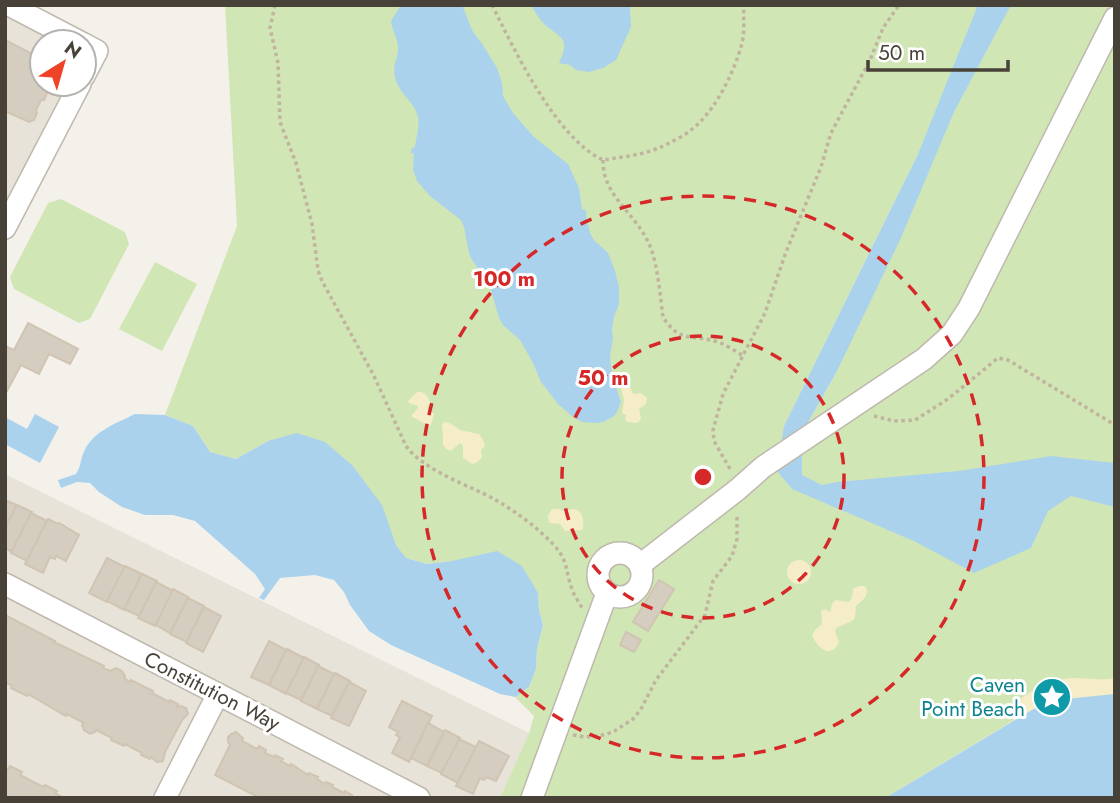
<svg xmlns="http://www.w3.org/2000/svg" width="1120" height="803" font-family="Jost,sans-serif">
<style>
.residential{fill:#e8e3d8}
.green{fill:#d0e6b5;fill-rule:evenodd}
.sand{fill:#f5ecc8}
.water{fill:#aad2ed}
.building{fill:#d5cdc0;stroke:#d0c4b3;stroke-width:2}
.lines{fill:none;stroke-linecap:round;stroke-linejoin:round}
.street-casing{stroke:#bfb8ad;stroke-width:24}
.path{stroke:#c0b49f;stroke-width:3.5;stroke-dasharray:3.5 3.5;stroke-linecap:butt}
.street{stroke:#fff;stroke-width:21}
.ring{fill:none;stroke:#d62828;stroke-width:3.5;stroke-dasharray:12 9}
.labels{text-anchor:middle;stroke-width:6;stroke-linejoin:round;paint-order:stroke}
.culture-label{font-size:21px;fill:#0d838f;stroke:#fff;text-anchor:end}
.street-label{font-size:21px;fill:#484138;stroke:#fff}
.centre{fill:#d62828;stroke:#fff;stroke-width:3.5}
.ring-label{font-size:21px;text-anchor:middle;font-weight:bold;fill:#d62828;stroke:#fff;stroke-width:6;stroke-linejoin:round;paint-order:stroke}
</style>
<rect width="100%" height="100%" fill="#f4f1ea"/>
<g class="residential">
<path d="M 5,5 L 80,42 L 42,42 L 42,84 L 80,84 L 5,228 Z"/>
<path d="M 5,474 L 529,733 L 500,798 L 5,798 Z"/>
</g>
<g class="green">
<path d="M 225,5 L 1115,5 L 1115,694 L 1044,702 L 885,798 L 500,798 L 529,733 L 534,716 L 515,697 L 529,687 L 536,669 L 537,649 L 543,625 L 539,609 L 538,593 L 452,561 L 427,564 L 406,558 L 396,546 L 381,505 L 353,466 L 268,441 L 236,459 L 210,452 L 193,426 L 165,415 L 237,226 ZM 953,69 L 836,373 L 802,433 L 784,426 L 918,154 Z"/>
<path d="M 61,199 L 125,232 L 129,244 L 90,319 L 79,323 L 14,289 L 10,277 L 48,203 Z"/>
<path d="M 155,262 L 197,284 L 162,351 L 119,329 Z"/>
</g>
<g class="sand">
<path d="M 623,385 L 630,387 L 633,394 L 641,393 L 647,398 L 646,404 L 639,409 L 641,419 L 637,423 L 627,422 L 625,419 L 626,415 L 622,413 L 624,400 L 621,388 Z"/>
<path d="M 417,392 C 423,391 428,395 430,402 L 427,408 L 434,414 L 431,425 L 429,426 L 411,416 L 418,408 L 418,406 L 409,403 L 408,401 Z"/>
<path d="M 444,422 L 450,423 L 460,430 L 479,434 L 483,440 L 485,446 L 481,450 L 482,457 L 478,462 L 472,464 L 463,458 L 463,446 L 460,443 L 451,451 C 441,447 443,443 443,434 C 443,431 442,428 442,425 Z"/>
<path d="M 552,509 L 559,509 L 563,511 C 567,511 570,509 574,509 C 583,510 585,524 582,530 L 565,531 L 560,524 L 549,523 L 548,515 Z"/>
<circle cx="799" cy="572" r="12"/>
<path d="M 859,586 L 864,586 L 867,589 C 867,599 862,600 856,606 L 855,618 L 852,621 L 836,628 L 835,632 L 839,642 C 831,660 817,648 812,635 L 815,630 L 822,624 L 821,611 L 825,609 L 830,612 L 832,604 L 835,600 L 849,602 L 852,597 L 853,589 Z"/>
<path d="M 1115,678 L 1115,694 L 1047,701 L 1013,721 L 1014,704 C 1029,692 1044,682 1064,679 C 1081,676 1098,682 1115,678 Z"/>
</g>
<g class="water">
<path d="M 401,5 L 462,5 L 473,32 L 481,42 L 497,68 L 502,83 L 503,96 L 513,113 L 534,137 L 568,164 L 579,188 L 582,210 L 585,209 L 587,214 L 586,215 L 590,233 L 594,240 L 608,253 L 615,271 L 619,287 L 619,304 L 614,317 L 612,329 L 613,338 L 610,356 L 612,375 L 621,402 L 617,412 L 614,416 L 603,422 L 597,423 L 582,422 L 572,416 L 558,404 L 541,382 L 533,363 L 520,340 L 503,325 L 499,318 L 489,283 L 472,260 L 469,253 L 464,227 L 461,220 L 430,196 L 417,181 L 413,170 L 414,154 L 411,153 L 412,148 L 415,147 C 416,137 421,124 417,114 C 414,102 401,95 396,81 C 391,65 398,61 398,48 C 398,38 392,30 391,21 Z"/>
<path d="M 531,5 L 631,5 L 630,9 L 631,27 L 616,60 L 603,68 L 589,72 L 576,70 L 570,65 L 559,63 C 571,38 561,38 545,25 C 539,19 535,12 531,5 Z"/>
<path d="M 978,5 L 1011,5 L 954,112 L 900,240 L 836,373 L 802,433 L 802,475 L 822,485 L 837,482 L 959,471 L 1051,456 L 1115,463 L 1115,507 L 1071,496 L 1048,511 L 1031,548 L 974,573 L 916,542 L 792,489 L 777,471 L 784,426 L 918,154 Z"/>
<path d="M 35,414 L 59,427 L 40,463 L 5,444 L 5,417 L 27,429 Z"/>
<path d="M 135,414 L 165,415 L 193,426 L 210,452 L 236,459 L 268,441 L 297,433 L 325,442 L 353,466 L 382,505 L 396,545 L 406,558 L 427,564 L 452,561 L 497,551 L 522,566 L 538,593 L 539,609 L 543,625 L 537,649 L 536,669 L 529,687 L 515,697 L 500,694 L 391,645 L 369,631 L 350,605 L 344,592 L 334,580 L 315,575 L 280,578 L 264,600 L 259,598 L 265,589 L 255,574 L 195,521 L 173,515 L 145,515 L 122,507 L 99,492 L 90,483 L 77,482 L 61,488 L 58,480 L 76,474 C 81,466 80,462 83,454 C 92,431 115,424 135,414 Z"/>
<path d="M 1115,694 L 1115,798 L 885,798 L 1047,701 Z"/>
</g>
<g class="building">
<path d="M 5,40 L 42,59 L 42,84 L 48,84 L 45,90 L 48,91 L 44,100 L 41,100 L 36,110 L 37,113 L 34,120 L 29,122 L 5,111 Z"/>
<path d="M 28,323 L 78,349 L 70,364 L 49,354 L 39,374 L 21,365 L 6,393 L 5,346 L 14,350 Z"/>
<path d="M 5,500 L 17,505 L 5,528 Z"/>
<path d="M 17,505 L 32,512 L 12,552 L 5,548 L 5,528 Z"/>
<path d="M 31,513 L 47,521 L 27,561 L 11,553 Z"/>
<path d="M 48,519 L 58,524 L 59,523 L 79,535 L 66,561 L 56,556 L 55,559 L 50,557 L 43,573 L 25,564 Z"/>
<path d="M 107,558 L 125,567 L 107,602 L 89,593 Z"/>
<path d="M 125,566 L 142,574 L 124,610 L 107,601 Z"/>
<path d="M 142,574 L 157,581 L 139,616 L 124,609 Z"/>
<path d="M 659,580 L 674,589 L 648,631 L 633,622 Z"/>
<path d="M 156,582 L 173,591 L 155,626 L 138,618 Z"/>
<path d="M 173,589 L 188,597 L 170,633 L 156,625 Z"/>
<path d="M 188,598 L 204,606 L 187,642 L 170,634 Z"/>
<path d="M 204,607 L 221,616 L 203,652 L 186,643 Z"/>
<path d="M 5,615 L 55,641 L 54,642 L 104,666 L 103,668 L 110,671 L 116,668 L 122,671 L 125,676 L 124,678 L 130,682 L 131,680 L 153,691 L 152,693 L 169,702 L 170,700 L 178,704 L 177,707 L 181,706 L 186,708 L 188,714 L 182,720 L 165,752 L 163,761 L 157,762 L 151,757 L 150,759 L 141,755 L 142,753 L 125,744 L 124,746 L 111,740 L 112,738 L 96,730 L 95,732 L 90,734 L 84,730 L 82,725 L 84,723 L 67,714 L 66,716 L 28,694 L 27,696 L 11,688 L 12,686 L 5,682 Z"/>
<path d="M 626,632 L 641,640 L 634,652 L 620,645 Z"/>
<path d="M 269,641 L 286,650 L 269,685 L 251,677 Z"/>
<path d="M 287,649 L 304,658 L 286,694 L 269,685 Z"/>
<path d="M 304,657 L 319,665 L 301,700 L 286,693 Z"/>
<path d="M 318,666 L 334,674 L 317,709 L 301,701 Z"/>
<path d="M 335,673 L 350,681 L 332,716 L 317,709 Z"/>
<path d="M 349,682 L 366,691 L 349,726 L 331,718 Z"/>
<path d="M 402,701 L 432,716 L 409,762 L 392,753 L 400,737 L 396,735 L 398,732 L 389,727 Z"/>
<path d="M 428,723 L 444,732 L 427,766 L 411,758 Z"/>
<path d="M 445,730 L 460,738 L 442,773 L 427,766 Z"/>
<path d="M 236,732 L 243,738 L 242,741 L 257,749 L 259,746 L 266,750 L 265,753 L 274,757 L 275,755 L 283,759 L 281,761 L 290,766 L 291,764 L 308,775 L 309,773 L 318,777 L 317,779 L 325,784 L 326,782 L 333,785 L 332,787 L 344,793 L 345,791 L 352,795 L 352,798 L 260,798 L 215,775 L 230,745 L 228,742 L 228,737 L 231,734 Z"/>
<path d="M 459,739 L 476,747 L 458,783 L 441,774 Z"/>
<path d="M 479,741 L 509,756 L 496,781 L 486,777 L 484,780 L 480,778 L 473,794 L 456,786 Z"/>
<path d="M 10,766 L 22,772 L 20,775 L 43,787 L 45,785 L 57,791 L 55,793 L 64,798 L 5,798 L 5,768 L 8,769 Z"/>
</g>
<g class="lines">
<g class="street-casing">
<g id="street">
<path d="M 9,5 L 80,42"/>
<path d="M 84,44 L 97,51 L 84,76"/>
<path d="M 5,228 L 80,84"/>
<circle cx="620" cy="575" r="22"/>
<path d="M 640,565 L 737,490 L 763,467 L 924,359 L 952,334 L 969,308 L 1115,18"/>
<path d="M 5,584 L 419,798"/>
<path d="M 165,798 L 218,694"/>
<path d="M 532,798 L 607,593"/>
</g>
</g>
<g class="path">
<path d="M 275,5 L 270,28 L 278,63 L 280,122 L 296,163 L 312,224 L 318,270 L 322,281 L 374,376 L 406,446 C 423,470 468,485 494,499 C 515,511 537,527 554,545 C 569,562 565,571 572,589 C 574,596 579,602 582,608"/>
<path d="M 492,5 C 515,51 556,138 603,160 C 622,157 643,155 661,147 C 674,141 688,134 698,124 C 718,105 735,70 742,43 C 745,31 743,18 744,5"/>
<path d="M 603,160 C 602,196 637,214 650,246 C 658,266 660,295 663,317 C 680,344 693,334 718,342 C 727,345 736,352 744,356"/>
<path d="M 874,416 L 894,421 L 915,420 L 948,399 L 998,358 L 1008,360 L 1115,425"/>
<path d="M 730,469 L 714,441 L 713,430 L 723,394 L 765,313 L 786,252 L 821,167 L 831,133 L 870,60 L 883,28 L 899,5"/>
<path d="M 573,735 L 585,737 L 599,736 L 613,732 L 633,719 L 641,709 L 656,680 L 705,615 L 713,581 L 732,556 L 737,539 L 737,514"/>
</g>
<use href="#street" class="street"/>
</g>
<g class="ring">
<circle cx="703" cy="477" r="141"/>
<circle cx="703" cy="477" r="281"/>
</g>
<defs>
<g id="sight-disc" transform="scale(2.0125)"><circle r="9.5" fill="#0f9aa8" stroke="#fff"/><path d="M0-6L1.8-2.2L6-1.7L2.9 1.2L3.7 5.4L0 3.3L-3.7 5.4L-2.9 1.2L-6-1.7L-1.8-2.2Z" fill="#fff"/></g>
</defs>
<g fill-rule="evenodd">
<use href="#sight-disc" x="1052" y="697"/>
</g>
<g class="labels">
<g class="culture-label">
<text x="1025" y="692">Caven<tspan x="1025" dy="24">Point Beach</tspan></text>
</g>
<g class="street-label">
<text transform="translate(212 691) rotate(27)" y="7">Constitution Way</text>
</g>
</g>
<circle cx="703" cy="477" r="10" class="centre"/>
<g class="ring-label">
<text x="504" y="286">100 m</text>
<text x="603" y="385">50 m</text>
</g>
<rect width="1120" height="803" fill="none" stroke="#484138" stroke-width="14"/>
<g transform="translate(63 63) rotate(37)"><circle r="33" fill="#ffffff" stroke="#b6b3af" stroke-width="2"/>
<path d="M0-5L12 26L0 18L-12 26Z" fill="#ee4327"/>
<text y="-10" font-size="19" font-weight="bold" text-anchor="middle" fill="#484138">N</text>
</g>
<path d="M868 60v10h140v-10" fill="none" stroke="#484138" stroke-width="3.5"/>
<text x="878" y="60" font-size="21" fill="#484138" stroke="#ffffff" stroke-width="5" paint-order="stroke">50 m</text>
</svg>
